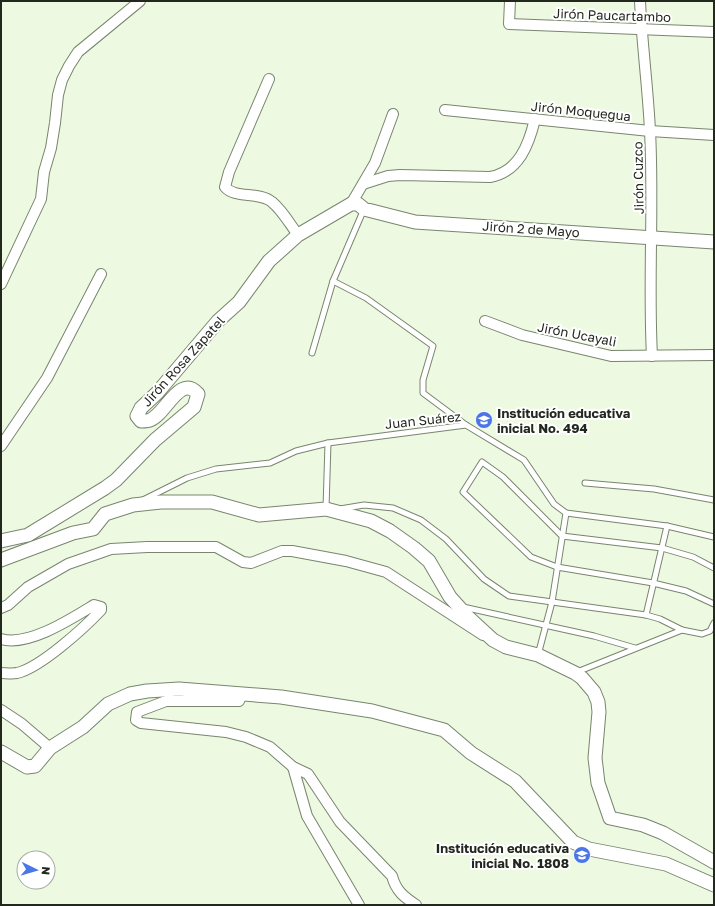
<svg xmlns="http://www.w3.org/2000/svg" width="715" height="906" font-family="'Golos Text',sans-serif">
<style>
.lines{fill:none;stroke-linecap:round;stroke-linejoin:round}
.service-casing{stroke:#79856f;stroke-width:7}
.minor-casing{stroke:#79856f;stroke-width:12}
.tertiary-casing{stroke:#79856f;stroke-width:15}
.service{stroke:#fff;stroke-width:5}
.minor{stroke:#fff;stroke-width:10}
.tertiary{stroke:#fff;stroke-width:13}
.labels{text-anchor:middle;stroke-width:4;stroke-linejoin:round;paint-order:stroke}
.street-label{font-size:13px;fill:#23281f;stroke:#fff}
.poi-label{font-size:13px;font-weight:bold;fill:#23281f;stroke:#fff;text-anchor:start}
</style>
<rect width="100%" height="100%" fill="#edfae1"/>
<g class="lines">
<g class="service-casing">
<g id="service">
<path d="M 333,281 L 366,298 L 433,346 L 423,380 L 423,393 L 466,425 L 524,460 L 554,504 L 566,513 L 667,526 L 714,537"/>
<path d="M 312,353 L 333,281 L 364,209"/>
<path d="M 585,483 L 654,489 L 714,500"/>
<path d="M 143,500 L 187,478 L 216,469 L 270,463 L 296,451 L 328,443 L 466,425"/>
<path d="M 326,508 L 328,443"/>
<path d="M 340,509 L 364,505 L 393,508 L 421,520 L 446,539 L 484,579 L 509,596 L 646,615 L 660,619 L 682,630"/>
<path d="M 714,568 L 693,557 L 662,548 L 562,536 L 503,477 L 482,462 L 463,492 L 531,557 L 557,567 L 653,583 L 686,591 L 714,604"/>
<path d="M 463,607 L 594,636 L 635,648"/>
<path d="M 646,615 L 667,526"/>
<path d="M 538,655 L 552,602 L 566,513"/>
<path d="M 577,672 L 682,630 L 702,634 L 710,631 L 714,623"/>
</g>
</g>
<g class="minor-casing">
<g id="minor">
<path d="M 510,1 L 509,24 L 714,32"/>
<path d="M 640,1 C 642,45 648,88 650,131 C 654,206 648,281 652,356"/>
<path d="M 269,79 L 229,172 L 225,187 C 235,199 259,191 272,202 C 282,210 290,224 298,235"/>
<path d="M 445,110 L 650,131 L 714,135"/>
<path d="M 363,184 L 388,176 L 400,175 L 490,177 C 519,172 529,144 535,119"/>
<path d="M 351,204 L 375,163 L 393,114"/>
<path d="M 1,284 L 41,199 L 44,172 L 51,148 L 55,123 L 58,95 L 62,80 L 69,66 L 78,52 L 140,1"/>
<path d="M 485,321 L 522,335 L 611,356 L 714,355"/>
<path d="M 1,446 L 47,378 L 101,274"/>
<path d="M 1,608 L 8,605 L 28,587 L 68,564 L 111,549 L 147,547 L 216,547 L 243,562 L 251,563 L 282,551 L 292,551 L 346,561 L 386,572 L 483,635"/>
<path d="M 1,639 C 28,647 71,619 94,605 L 101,607 L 101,610 C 84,628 40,668 17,673 C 11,674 6,673 1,673"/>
<path d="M 242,694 L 239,701 L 166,701 L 137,712 L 136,720 L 141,723 L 226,732 L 246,737 L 270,747 L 293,767 L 308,774 L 340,822 L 392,876 C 396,891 404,897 416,905"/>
<path d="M 1,710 L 22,724 L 50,748"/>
<path d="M 293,767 L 307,816 L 359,905"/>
</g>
</g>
<g class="tertiary-casing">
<g id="tertiary">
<path d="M 1,541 L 28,535 L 105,488 L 116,480 L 155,440 L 194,407 L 198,394 C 180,373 166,414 150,420 C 148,421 143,421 141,421 L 137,416 L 141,408 L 157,393 L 218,321 L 239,302 L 269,261 L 298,235 L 351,204 L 358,204 L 364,209 L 415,222 L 714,242"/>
<path d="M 1,560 L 73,533 L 93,529 L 105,514 L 133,505 L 161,502 L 212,502 L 259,515 L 326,509 L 371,521 L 390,531 L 414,548 L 429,561 L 450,597 L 468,617 L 493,640 L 506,647 L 538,655 L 575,673 L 582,678 L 594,692 L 598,702 L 599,712 L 595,758 L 598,783 L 610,818 L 643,825 L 663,833 L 714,862"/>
<path d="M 1,752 L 27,767 L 35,766 L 50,748 L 83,727 L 108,704 L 130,694 L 147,691 L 179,689 L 281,697 L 372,711 L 444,730 L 471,753 L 515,781 L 573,842 L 589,849 L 666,864 L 714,885"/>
</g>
</g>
<use href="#service" class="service"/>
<use href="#minor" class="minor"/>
<use href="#tertiary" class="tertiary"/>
</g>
<defs>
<g id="school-disc" transform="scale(0.9)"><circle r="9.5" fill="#4b76e8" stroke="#fff"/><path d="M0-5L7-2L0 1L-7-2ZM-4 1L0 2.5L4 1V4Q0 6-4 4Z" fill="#fff"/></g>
</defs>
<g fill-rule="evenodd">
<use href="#school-disc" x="484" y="420"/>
<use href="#school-disc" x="582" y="855"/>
</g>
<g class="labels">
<g class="street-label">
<text transform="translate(612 15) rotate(2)" y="5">Jirón Paucartambo</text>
<text transform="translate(581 111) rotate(6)" y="5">Jirón Moquegua</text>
<text transform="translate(638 178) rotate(-91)" y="5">Jirón Cuzco</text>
<text transform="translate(531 229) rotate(4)" y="5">Jirón 2 de Mayo</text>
<text transform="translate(577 334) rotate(11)" y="5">Jirón Ucayali</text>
<text transform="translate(183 361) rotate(-48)" y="5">Jirón Rosa Zapatel</text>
<text transform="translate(423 420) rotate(-6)" y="5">Juan Suárez</text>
</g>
<g class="poi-label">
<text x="497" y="418">Institución educativa<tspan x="497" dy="15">inicial No. 494</tspan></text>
<text x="569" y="853" text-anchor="end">Institución educativa<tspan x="569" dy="15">inicial No. 1808</tspan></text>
</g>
</g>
<rect width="715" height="906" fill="none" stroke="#23281f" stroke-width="4"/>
<g transform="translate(36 870) rotate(95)"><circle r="19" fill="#ffffff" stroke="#a7a9a5"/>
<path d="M0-3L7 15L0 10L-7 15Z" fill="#4b76e8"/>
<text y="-6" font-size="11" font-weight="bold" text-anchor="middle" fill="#23281f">N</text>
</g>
</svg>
